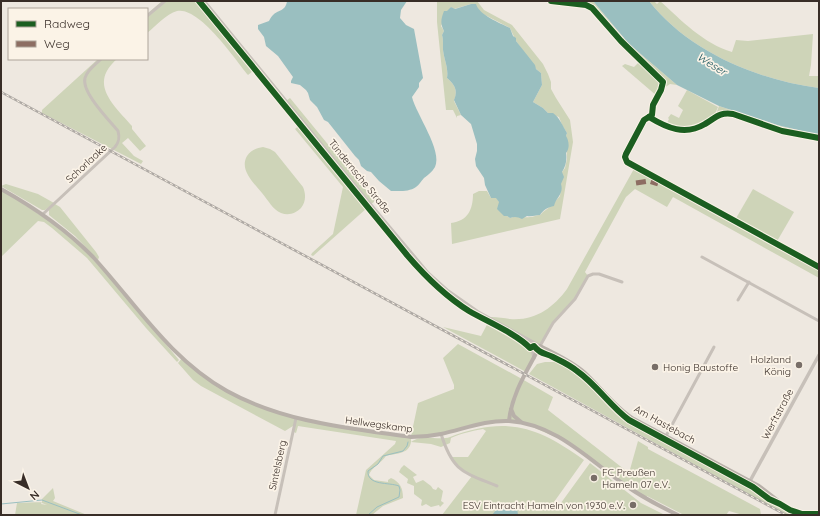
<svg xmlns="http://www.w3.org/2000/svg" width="820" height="516" font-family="Quicksand,sans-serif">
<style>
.green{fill:#ced4b8}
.water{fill:#9abfc0}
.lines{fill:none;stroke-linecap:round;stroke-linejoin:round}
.stream{stroke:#9abfc0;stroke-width:1}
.minor{stroke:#c7c0b9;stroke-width:3}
.tertiary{stroke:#c7c0b9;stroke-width:3.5}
.secondary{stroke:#b8b0a9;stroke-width:4}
.rail-casing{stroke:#aea9a4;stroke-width:2.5}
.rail{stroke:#fbf3e7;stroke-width:1;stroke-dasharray:3;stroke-linecap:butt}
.quiet{stroke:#8d6e63;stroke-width:5;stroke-dasharray:10 5;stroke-linecap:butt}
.cycleway-casing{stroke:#fbf3e7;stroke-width:8}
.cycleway{stroke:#1b5e20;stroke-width:6}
.poi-dot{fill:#786e68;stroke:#fbf3e7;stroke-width:1.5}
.labels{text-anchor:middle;stroke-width:3.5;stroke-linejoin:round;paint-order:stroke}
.street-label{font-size:10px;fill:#382d27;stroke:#fbf3e7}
.poi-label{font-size:10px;fill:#382d27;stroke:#fbf3e7;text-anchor:end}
.water-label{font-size:11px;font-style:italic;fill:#19545d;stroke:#fbf3e7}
</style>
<rect width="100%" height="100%" fill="#eee8e0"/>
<g class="green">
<path d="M 162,1 L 201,1 L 264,78 L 261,81 L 253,71 L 248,75 C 235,59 199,6 177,11 C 166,14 156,26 147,33 L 147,14 Z"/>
<path d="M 437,1 L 477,1 L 484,10 L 512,25 L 543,64 L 548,74 L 551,82 L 551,89 L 556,98 L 570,120 L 573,142 L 560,219 L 452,244 L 451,223 C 468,221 473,209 473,194 L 479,191 L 487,191 L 491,198 L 497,198 L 507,216 L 510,218 C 516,215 524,218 530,217 C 534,217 536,215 540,215 L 543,212 L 551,206 L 560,196 L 562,172 L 565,168 L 567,159 L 566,136 L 567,133 L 562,125 L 559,117 L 548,113 L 543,108 L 533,102 L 542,85 L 541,73 L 536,69 L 516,41 L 510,28 L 483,14 L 471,4 L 454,9 L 451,7 L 441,26 L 444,31 L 442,35 C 443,39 443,40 443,45 C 442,56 449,66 447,78 C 455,85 458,90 454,101 L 461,115 L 457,116 L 457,118 L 453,110 L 446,110 L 437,22 Z"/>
<path d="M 590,1 L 593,1 L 629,44 L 677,85 L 670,84 L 661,90 L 657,96 L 622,66 L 625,64 L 634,67 L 639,62 L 644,63 L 616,36 L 594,10 L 586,5 Z"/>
<path d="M 649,1 L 654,1 L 657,4 L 660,1 C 681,20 704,44 732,52 L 736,40 L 748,41 L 813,34 L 811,65 L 809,76 L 819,76 L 819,88 C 757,80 688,51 649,1 Z"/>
<path d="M 98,59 L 117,59 C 88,84 114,105 132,126 L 132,129 L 146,146 L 140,151 L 128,138 L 122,143 L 134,156 L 143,161 L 141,164 L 42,113 L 42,110 Z"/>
<path d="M 687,90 L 718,107 L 714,116 L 704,124 L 692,129 L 682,130 L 664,125 L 666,125 L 669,119 L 668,118 L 671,114 L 679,118 L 683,110 L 678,106 Z"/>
<path d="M 290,98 L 362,186 L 376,200 L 313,256 L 311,255 L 312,253 L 333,234 L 343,187 L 295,129 L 303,122 L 286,101 Z"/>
<path d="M 719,106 L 777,125 L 819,135 L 819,138 L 782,131 L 733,114 L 724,113 L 719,114 L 715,117 Z"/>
<path d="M 263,147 L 270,149 L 275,152 L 303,187 C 306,194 306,202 301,208 C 296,213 289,216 281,213 C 273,210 268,200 262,193 C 254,183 239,170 247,156 C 251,150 257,148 263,147 Z"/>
<path d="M 635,167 L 819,267 L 819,278 L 673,197 L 667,207 L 635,189 L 626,197 L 585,272 L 588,276 L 575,298 L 552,323 L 526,372 L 443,327 L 481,336 L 491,317 C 498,317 504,318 510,319 C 535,321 553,308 567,289 Z"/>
<path d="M 6,184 L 38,194 L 54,203 L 45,210 L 42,210 L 1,186 Z"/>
<path d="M 1,189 L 70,235 L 114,282 L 179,360 L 177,362 L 146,328 L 87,258 L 52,228 L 44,222 L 38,221 L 1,257 Z"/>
<path d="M 753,189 L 794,212 L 776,243 L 735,220 Z"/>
<path d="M 55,204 L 60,207 L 96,252 L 99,257 L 98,260 L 75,236 L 49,215 L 49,210 Z"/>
<path d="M 458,344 L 522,379 L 553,397 L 548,410 L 629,473 L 638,441 L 648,447 L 648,449 L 760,509 L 761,515 L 743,515 L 729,511 L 726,515 L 684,515 L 647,496 L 645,499 L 565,441 L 523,423 L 492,421 L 441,434 L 411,436 L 418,403 L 454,389 L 454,385 L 443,358 Z"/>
<path d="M 182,358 C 197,369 211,382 227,391 C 282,423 349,427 411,437 L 411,442 C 414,440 418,438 422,438 C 431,437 442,440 450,437 C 506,416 537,426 584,460 L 554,502 L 558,507 L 590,463 L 641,503 L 665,515 L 442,515 L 472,476 L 464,472 L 450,457 L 468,457 L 486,431 L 483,429 C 472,431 462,433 451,438 L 450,443 L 441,447 L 431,444 L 411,442 C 409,455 395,453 386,456 C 381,463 371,468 369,475 L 374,480 L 388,482 L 388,480 L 391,478 C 400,482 403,488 403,498 L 383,506 L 372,515 L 356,515 L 366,470 L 395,444 L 396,441 L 298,426 L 296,433 L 294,432 L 293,426 L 285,431 L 201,386 L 193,380 L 178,363 Z"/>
<path d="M 545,362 L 557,362 L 576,371 L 582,376 L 612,407 L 630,422 L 743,483 L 753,488 L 769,501 L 797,515 L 787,515 L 529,374 L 537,364 Z"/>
<path d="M 404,465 L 417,475 L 413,477 L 416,483 L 423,480 L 431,486 L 433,489 L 436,490 L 438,487 L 443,491 L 441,501 L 444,503 L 440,507 L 439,505 L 431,507 L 426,504 L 422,506 L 421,505 L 422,500 L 414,494 L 414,486 L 407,483 L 408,479 L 399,472 L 401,468 Z"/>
<path d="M 53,488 L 55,498 L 53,501 L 87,515 L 15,515 L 17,503 L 42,502 L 41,504 L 47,505 L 42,503 L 42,499 Z"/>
</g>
<g class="water">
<path d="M 287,1 L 407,1 L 401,10 L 400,18 L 406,25 L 414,29 L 423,78 L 419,83 L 419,87 L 412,97 C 416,114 443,151 435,167 C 432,172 428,175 424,178 C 421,181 419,185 416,187 C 409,192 399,191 391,191 L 379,181 L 371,172 L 367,171 L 361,166 L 359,160 L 355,156 L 328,122 L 324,120 L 317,107 L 310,100 L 308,93 L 306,90 L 300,85 L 291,83 L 291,81 L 293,77 L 278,56 L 266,46 L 264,37 L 258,29 L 258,25 L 269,21 C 270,19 271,17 273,15 C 278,10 286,11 287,1 Z"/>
<path d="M 593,1 L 649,1 C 688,51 757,80 819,88 L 819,135 L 777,125 L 719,106 L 677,85 L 629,44 Z"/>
<path d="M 471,4 L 476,4 C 479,15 500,23 510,28 L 513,36 L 516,38 L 516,41 L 535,65 L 536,69 L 541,73 L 542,85 L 533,102 L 543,108 L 548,113 L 553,113 C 560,118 562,125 567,133 L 566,136 C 569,141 570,148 566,153 C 567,160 566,166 562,172 L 564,177 L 561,184 C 564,194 556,197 554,206 C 548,207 543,210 540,215 C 535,215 532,217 527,216 L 522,219 C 518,217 515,216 510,218 L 507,216 L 504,216 L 497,209 L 499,202 L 496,198 L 491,198 L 485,185 L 484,178 L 476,166 L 475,159 L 477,151 L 477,144 L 471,124 L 461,115 L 454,100 C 458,90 455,85 447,78 C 449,66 442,56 443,45 C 443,40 443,39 442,35 L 444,31 C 440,23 441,19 444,11 L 447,11 L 451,7 L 455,9 Z"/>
<path d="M 505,503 L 517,507 L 518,515 L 492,515 L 501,504 Z"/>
</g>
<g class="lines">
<g class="stream">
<path d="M 1,504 L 42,500 L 82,515"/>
<path d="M 368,515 L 377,507 L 399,497 L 400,490 L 399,486 C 389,482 367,486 368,471 L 378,464 L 383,456 L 403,451 L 407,446 L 408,442"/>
</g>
<g class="minor">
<path d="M 147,16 L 165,1"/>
<path d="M 43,214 L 115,147 C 119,142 120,138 118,131 C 109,120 81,92 85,78 C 87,70 95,65 101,59"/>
<path d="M 702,257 L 819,321"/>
<path d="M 738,300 L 749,282"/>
<path d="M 540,346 L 553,323 L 575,299 L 588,276 L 593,274 L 599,274 L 622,282"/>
<path d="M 441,434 C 453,472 463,472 497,486"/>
<path d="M 666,436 L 714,347"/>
<path d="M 275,515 L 296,418"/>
</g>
<g class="tertiary">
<path d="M 204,1 L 371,205 L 428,273 L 448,291 L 478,312 L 540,346"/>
<path d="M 528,341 L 532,347 L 534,358"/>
<path d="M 750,481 L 819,355"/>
</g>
<g class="secondary">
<path d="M 1,189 C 35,208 66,229 93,257 C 136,304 170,359 227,391 C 283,422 348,428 411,437 C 421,437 431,436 441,434 C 464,429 486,420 509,421 C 556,424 589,460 625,485 C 642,497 659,506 678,515"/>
<path d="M 511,409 L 514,416 L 521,422"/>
<path d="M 509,421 C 512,393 527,371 540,346 C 555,354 572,361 585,373 C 601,388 614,406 632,418 L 759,486 L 790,510 L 802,514 L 819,514"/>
</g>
<g class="rail-casing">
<path id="rail" d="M 1,92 L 786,515"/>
</g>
<use href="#rail" class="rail"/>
<path class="quiet" d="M 636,183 L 649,181 L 658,184"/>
<g class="cycleway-casing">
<g id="cycleway">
<path d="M 199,1 L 407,255 C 425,276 445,296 469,311 C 486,321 517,334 530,348 L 534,346 C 540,354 545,353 553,357 C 561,361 570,365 577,371 C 597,385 610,406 629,420 L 753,487 L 769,499 L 780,504 L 790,510 L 802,514 L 819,514"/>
<path d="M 551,1 L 586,5 L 592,8 L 621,41 L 663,82 L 661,90 L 653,105 L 652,115 L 644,120 L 626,154 L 625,157 L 627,162 L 819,267"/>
<path d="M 649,117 C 667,128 685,136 705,124 C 716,118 718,112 733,114 L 782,131 L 819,138"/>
</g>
</g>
<use href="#cycleway" class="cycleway"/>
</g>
<g class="poi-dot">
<circle cx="799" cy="365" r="4"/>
<circle cx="655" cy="367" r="4"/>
<circle cx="594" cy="478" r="4"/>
<circle cx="633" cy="505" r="4"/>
</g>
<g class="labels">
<g class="street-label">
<text transform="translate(86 163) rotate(-43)" y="4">Schorlaake</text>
<text transform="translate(360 176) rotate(51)" y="4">Tündernsche Straße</text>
<text transform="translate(777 414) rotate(-62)" y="4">Werftstraße</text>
<text transform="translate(379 424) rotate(8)" y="4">Hellwegskamp</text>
<text transform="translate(665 424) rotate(29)" y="4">Am Hastebach</text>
<text transform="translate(277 465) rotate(-78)" y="4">Sintelsberg</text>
</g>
<g class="poi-label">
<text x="791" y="363">Holzland<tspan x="791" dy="12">König</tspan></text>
<text x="663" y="371" text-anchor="start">Honig Baustoffe</text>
<text x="602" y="476" text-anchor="start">FC Preußen<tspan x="602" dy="12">Hameln 07 e.V.</tspan></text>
<text x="625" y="509">ESV Eintracht Hameln von 1930 e.V.</text>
</g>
<g class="water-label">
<text transform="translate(712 64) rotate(32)" y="4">Weser</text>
</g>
</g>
<rect width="820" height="516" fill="none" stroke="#382d27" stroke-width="4"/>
<rect x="8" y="8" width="140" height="52" fill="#fbf3e7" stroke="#ada49a"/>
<rect x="16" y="21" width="20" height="6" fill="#1b5e20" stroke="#ada49a"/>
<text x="44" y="28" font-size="12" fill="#382d27">Radweg</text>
<rect x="16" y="41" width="20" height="6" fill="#8d6e63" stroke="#ada49a"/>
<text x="44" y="48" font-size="12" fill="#382d27">Weg</text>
<g transform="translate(28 488) rotate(138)" stroke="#fbf3e7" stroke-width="3" paint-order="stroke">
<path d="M0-3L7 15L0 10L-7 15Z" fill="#382d27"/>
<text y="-6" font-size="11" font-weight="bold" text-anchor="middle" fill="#382d27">N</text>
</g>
</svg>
